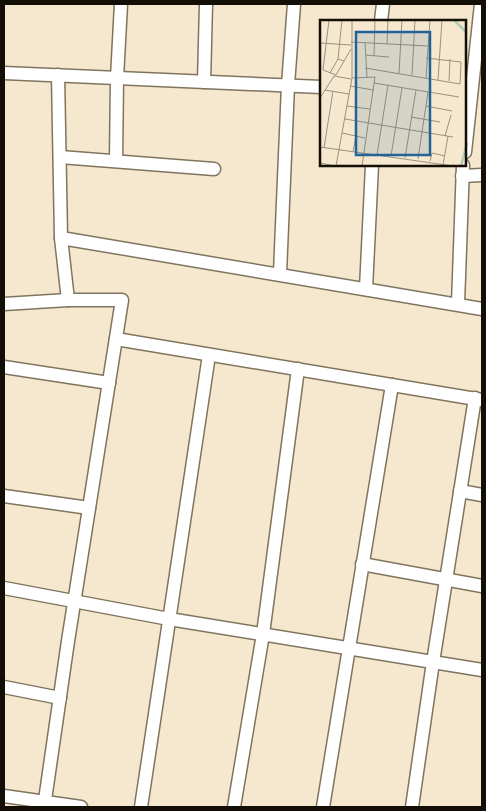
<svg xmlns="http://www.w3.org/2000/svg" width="486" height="811" font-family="Overpass,sans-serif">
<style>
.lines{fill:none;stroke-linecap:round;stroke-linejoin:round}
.minor-casing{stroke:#7f745d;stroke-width:15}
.minor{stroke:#fff;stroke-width:12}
.inset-river{fill:none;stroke:#b3ceb8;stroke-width:2.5}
.inset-road{fill:none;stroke:#9b917e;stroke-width:1}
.view{fill:#246299;fill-opacity:0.15;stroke:#246299;stroke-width:2.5}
.inset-edge{fill:none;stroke:#130f07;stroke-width:2.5}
</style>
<rect width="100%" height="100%" fill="#f5e8ce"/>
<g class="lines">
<g class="minor-casing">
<g id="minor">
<path d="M 381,21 L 383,4"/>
<path d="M 4,73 L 321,87"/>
<path d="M 58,75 L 61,238 L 68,300"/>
<path d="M 204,82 L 206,4"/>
<path d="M 465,152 L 481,4"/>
<path d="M 60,157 L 214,169"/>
<path d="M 116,161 L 117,78 L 121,4"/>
<path d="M 462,176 L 482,175"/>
<path d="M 61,238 L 482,309"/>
<path d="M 280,273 L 288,85 L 294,4"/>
<path d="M 366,289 L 372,165"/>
<path d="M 4,304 L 68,300 L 122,300 L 68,641 L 44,807"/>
<path d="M 458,304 L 463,165"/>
<path d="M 116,339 L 482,400"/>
<path d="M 4,367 L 109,383"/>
<path d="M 460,491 L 482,495"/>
<path d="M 4,496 L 89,508"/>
<path d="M 362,564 L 482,586"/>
<path d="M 4,588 L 169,619 L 482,670"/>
<path d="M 4,687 L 60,698"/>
<path d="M 4,796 L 81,807"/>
<path d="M 141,807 L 209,355"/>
<path d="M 234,807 L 263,634 L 298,369"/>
<path d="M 323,807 L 392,385"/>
<path d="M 412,807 L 433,662 L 475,398"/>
</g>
</g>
<use href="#minor" class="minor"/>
</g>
<g transform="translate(320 20)">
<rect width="146" height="146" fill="#f5e8ce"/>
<path class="inset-river" d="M 134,0 L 147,13M 141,146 L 147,123"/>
<path class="inset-road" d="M 9,0 L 3,50 L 16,55 L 31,29M 22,0 L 18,39 L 24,41M 31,22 L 108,26M 0,23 L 31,25M 45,23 L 47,57M 67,24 L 68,0M 45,35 L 69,37M 54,36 L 55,0M 45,48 L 140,64 L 141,42 L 106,38M 10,53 L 18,39M 79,53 L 82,0M 92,55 L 95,0M 32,58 L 55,57 L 42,146M 106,58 L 110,0M 118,60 L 122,0M 129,61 L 130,39M 54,63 L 139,77M 30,66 L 53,70M 5,70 L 29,74M 0,78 L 14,56 L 31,59M 27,86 L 50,89M 106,86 L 132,91M 91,97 L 120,102M 25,99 L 133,117M 22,113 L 45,118M 125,116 L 131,95M 0,127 L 133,146M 4,128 L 13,71M 33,132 L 36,116M 57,135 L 68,65M 71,136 L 82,68M 85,138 L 96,70M 98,139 L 108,72M 110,141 L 112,133 L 125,136M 0,143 L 15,146M 123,145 L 128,116M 16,146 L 32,58 L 32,0"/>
<path class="view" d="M 36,12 L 110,12 L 110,135 L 36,135 Z"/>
<rect width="146" height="146" class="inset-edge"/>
</g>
<rect width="486" height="811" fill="none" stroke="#130f07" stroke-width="10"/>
</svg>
